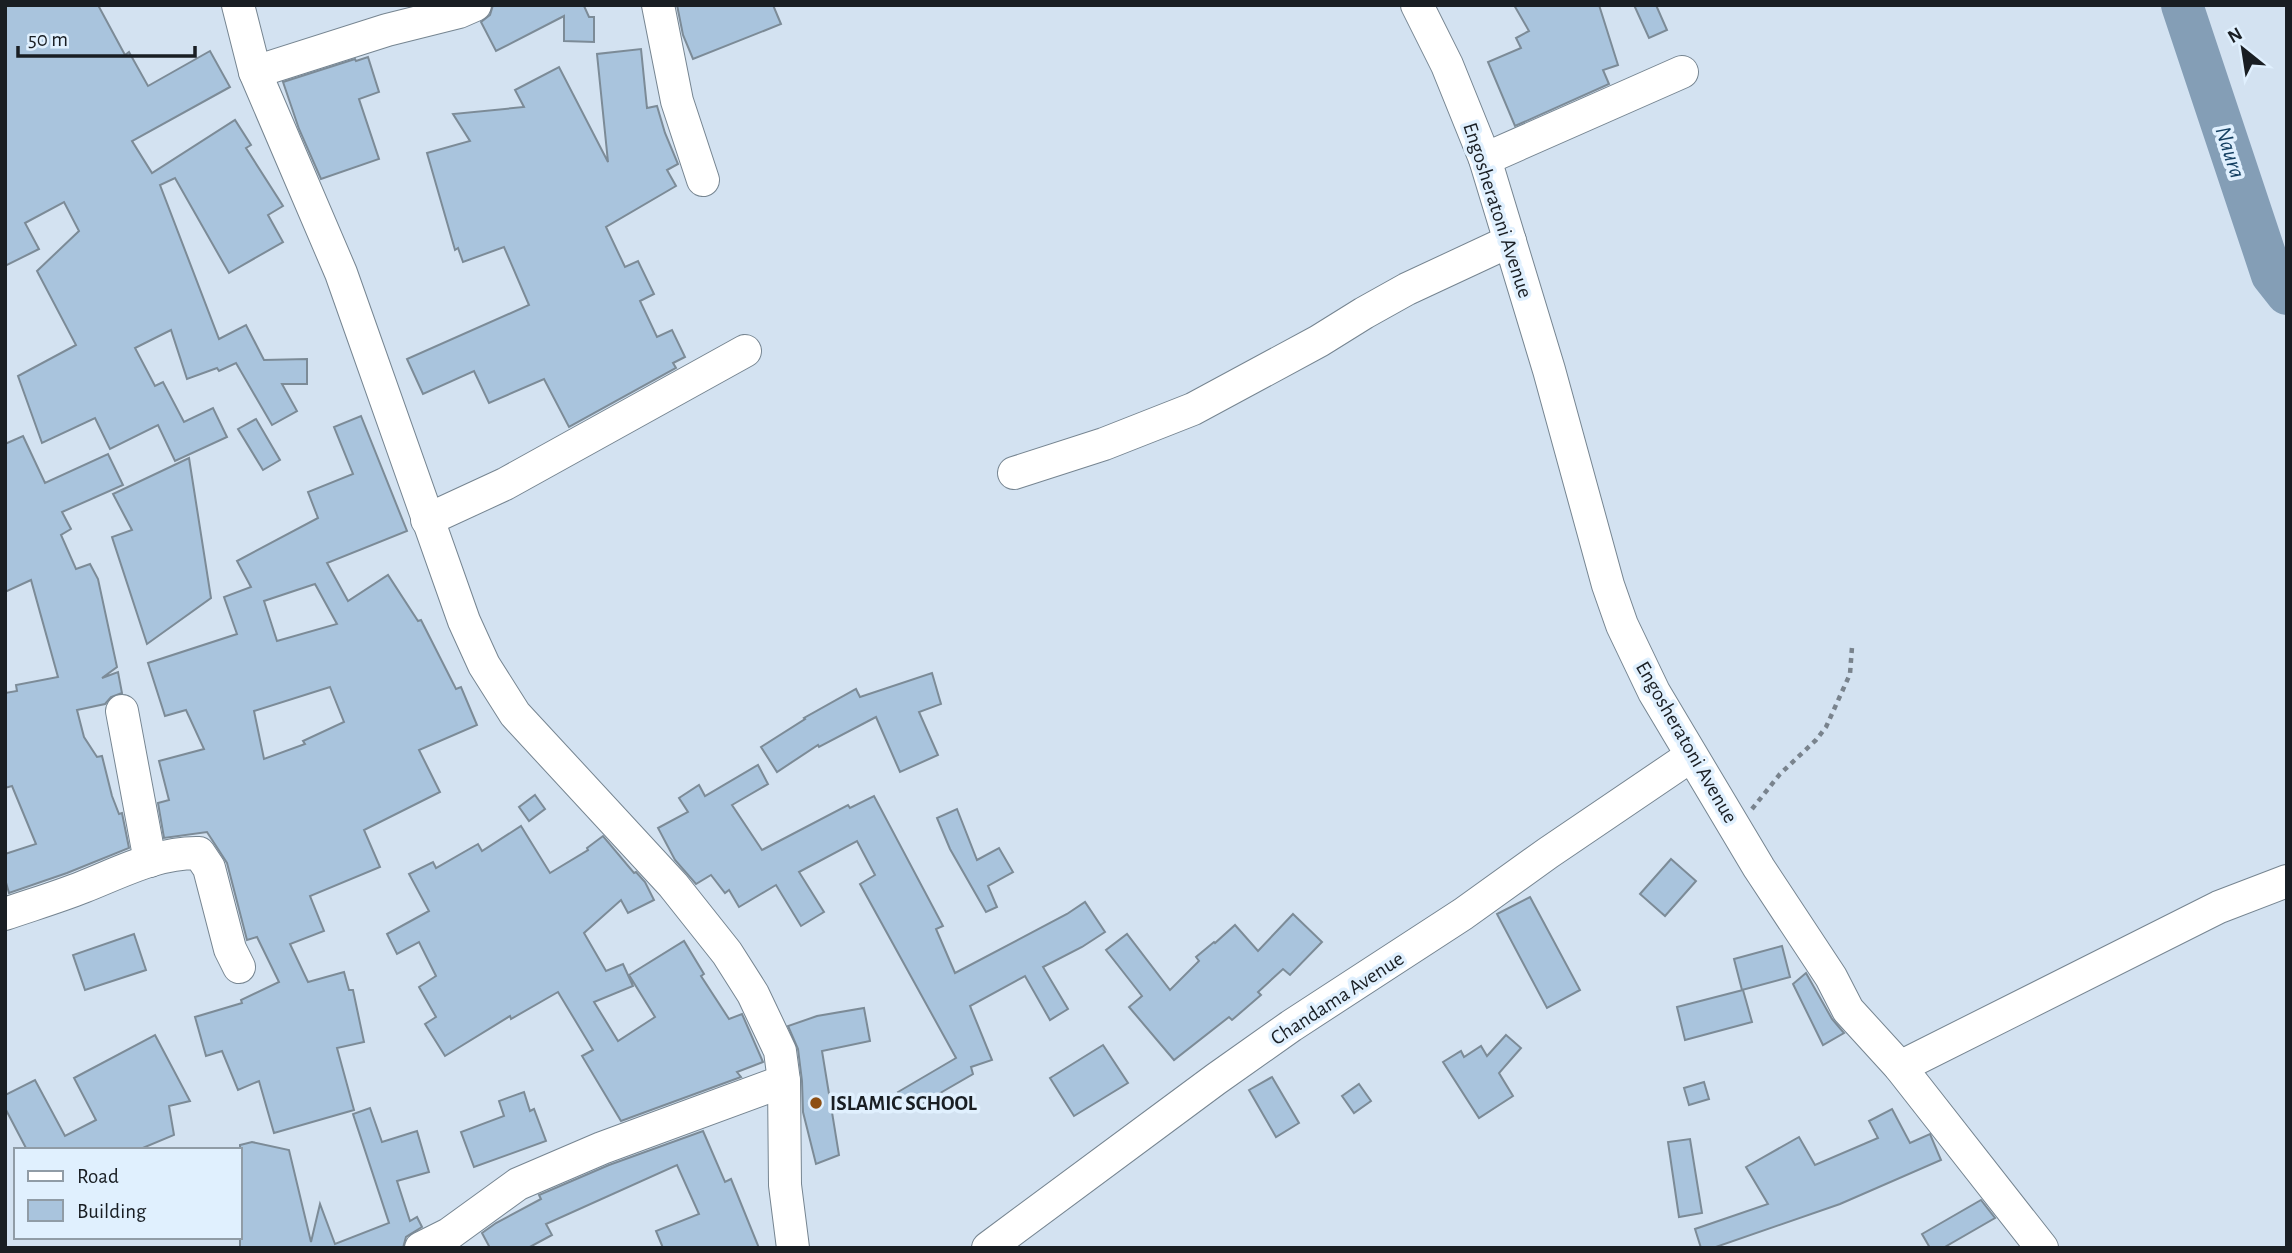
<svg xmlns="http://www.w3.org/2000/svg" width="2292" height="1253" font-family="'Alegreya Sans',sans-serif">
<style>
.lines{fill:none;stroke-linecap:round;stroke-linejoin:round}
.river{stroke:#849eb6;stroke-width:42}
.building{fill:#a9c4dd;stroke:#7c8b97;stroke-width:2;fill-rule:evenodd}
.minor-casing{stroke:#768591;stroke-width:34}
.path{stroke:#79838d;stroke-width:4.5;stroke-dasharray:5 5;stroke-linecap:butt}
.minor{stroke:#fff;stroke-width:32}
.poi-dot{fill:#8d4f13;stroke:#e0f0fe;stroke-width:2.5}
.labels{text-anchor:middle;stroke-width:7;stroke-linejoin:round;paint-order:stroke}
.street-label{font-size:21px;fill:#191e23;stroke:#e0f0fe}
.poi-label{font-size:21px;font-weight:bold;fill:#191e23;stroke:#e0f0fe;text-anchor:start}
.water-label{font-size:23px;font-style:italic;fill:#133f61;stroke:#e0f0fe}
</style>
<rect width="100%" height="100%" fill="#d3e2f1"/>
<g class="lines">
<path class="river" d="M 2182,5 L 2272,275 L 2287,294"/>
</g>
<g class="building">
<path d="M 5,5 L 98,5 L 125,55 L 129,52 L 148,86 L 210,51 L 230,87 L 132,141 L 152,173 L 235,120 L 251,145 L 246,148 L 283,206 L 268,215 L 283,242 L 229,273 L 175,178 L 160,185 L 219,339 L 246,325 L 264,360 L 307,359 L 307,384 L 282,384 L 297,411 L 272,425 L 236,363 L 219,371 L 217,368 L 187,379 L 171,330 L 135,348 L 155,386 L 163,382 L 184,422 L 213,408 L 227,437 L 175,461 L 158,425 L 110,449 L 95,418 L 42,443 L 18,376 L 76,345 L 37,271 L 79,231 L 64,202 L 25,223 L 39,249 L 5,266 Z"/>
<path d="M 493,5 L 586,5 L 584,6 L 589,17 L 594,17 L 594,42 L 564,41 L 564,16 L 496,51 L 481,22 L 490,15 Z"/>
<path d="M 677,5 L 773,5 L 781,24 L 693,59 L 683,35 Z"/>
<path d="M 1514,5 L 1599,5 L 1618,65 L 1603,70 L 1609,84 L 1515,126 L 1488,62 L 1521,48 L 1516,38 L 1529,31 Z"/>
<path d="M 1634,5 L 1656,5 L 1667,30 L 1649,38 Z"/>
<path d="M 641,49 L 647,108 L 657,106 L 665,133 L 678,164 L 667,170 L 676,186 L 606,227 L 625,267 L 638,261 L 654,294 L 640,301 L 657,337 L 672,330 L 685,357 L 673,363 L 676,368 L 569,427 L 544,379 L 489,403 L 474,371 L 423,394 L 407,359 L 529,305 L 504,247 L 463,262 L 458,248 L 455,250 L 427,153 L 470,141 L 453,114 L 524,107 L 515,90 L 559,67 L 608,162 L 597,54 Z"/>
<path d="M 368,57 L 379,92 L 359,99 L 379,159 L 321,179 L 299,129 L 283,82 L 355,59 L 356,61 Z"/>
<path d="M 361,416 L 407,531 L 327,563 L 348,601 L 388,575 L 418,621 L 421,620 L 456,689 L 461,687 L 477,725 L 419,750 L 440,792 L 364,830 L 380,867 L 310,896 L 324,931 L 290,944 L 308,982 L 344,972 L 349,990 L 353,990 L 364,1042 L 337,1048 L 354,1110 L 274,1133 L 259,1081 L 238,1090 L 222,1051 L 206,1056 L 195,1017 L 242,1003 L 241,1000 L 279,982 L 257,937 L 247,940 L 227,863 L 207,832 L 164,838 L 158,803 L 169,800 L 159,761 L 204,749 L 186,710 L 165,716 L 148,663 L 237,634 L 224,597 L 251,587 L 237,561 L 318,518 L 308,492 L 353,474 L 334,427 ZM 315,584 L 337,624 L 277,641 L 264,601 ZM 330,687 L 344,722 L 303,741 L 305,744 L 264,759 L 254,711 Z"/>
<path d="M 256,419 L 280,460 L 263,470 L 238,429 Z"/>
<path d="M 23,436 L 45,483 L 108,454 L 123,485 L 62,512 L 71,529 L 61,535 L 76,569 L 90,564 L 98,579 L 117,667 L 102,678 L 118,672 L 122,693 L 111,697 L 105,704 L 77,710 L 84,737 L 97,757 L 102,756 L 112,796 L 119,814 L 122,813 L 129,848 L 67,873 L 9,893 L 5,879 L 5,854 L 36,844 L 12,786 L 5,788 L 5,693 L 17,691 L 16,685 L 58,677 L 31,580 L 5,592 L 5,444 Z"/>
<path d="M 189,458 L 211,598 L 147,644 L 112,537 L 132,530 L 113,494 Z"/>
<path d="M 932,673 L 941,704 L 919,712 L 938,755 L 900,772 L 876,717 L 819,747 L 818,745 L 777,772 L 761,747 L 805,719 L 804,718 L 856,689 L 860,697 Z"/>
<path d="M 758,765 L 768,784 L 732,805 L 762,850 L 848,805 L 850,808 L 874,796 L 943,926 L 936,929 L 955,973 L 1067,914 L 1085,902 L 1105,932 L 1082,947 L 1043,967 L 1068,1009 L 1050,1020 L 1025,976 L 970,1006 L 992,1060 L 971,1067 L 973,1074 L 909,1111 L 898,1092 L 956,1058 L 860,884 L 875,875 L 857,841 L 799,872 L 824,912 L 801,926 L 776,885 L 739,907 L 729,890 L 725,893 L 711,875 L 696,884 L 675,860 L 658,828 L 688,812 L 679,798 L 699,785 L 705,796 Z"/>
<path d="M 535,795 L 545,809 L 529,821 L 519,807 Z"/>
<path d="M 957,809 L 977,860 L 999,848 L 1013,872 L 988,886 L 997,907 L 986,912 L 950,849 L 937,818 Z"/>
<path d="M 521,826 L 550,873 L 588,850 L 587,848 L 603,836 L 634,873 L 636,872 L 645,882 L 654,900 L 628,913 L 621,900 L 584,933 L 606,971 L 623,964 L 633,986 L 594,1002 L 618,1041 L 655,1017 L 629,975 L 684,941 L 704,974 L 701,976 L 729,1019 L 742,1014 L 763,1062 L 737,1072 L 741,1077 L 621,1121 L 582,1056 L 593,1050 L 558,992 L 511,1019 L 510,1016 L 445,1056 L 425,1024 L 436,1017 L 419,987 L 436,976 L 419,942 L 397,954 L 387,934 L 429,911 L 409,874 L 433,862 L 436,868 L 478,844 L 482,851 Z"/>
<path d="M 1671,859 L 1696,881 L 1665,916 L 1640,894 Z"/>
<path d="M 1530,897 L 1580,990 L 1547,1008 L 1497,914 Z"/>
<path d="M 1293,914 L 1322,942 L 1290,975 L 1283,969 L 1258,992 L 1261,995 L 1232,1020 L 1229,1017 L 1174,1060 L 1129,1007 L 1142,996 L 1106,950 L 1127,934 L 1170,990 L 1199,961 L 1196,957 L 1214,942 L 1215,943 L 1235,925 L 1258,951 Z"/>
<path d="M 134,934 L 146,970 L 85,990 L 73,955 Z"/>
<path d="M 1782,946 L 1790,977 L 1742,990 L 1734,959 Z"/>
<path d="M 1806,973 L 1832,1019 L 1844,1033 L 1823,1045 L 1793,984 Z"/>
<path d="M 1743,990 L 1752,1022 L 1685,1040 L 1677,1007 Z"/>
<path d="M 864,1008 L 870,1041 L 822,1051 L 839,1155 L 816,1164 L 803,1112 L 802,1081 L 798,1049 L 788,1026 L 817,1016 Z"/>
<path d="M 155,1035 L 190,1101 L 169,1106 L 174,1135 L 138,1150 L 27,1150 L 5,1108 L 5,1095 L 35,1080 L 65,1136 L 96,1120 L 74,1078 Z"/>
<path d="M 1506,1035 L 1521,1048 L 1499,1073 L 1513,1096 L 1479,1118 L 1443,1062 L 1461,1051 L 1464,1057 L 1481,1046 L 1487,1056 Z"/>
<path d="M 1103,1045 L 1128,1083 L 1074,1116 L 1050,1078 Z"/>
<path d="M 1272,1077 L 1299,1123 L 1276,1137 L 1249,1090 Z"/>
<path d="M 1704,1082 L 1709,1099 L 1689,1105 L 1684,1088 Z"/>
<path d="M 1359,1084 L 1371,1101 L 1354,1113 L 1342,1096 Z"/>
<path d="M 524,1092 L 530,1111 L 534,1109 L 546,1141 L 474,1167 L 461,1132 L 504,1116 L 499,1101 Z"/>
<path d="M 370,1108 L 382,1142 L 417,1131 L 429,1172 L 397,1181 L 410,1221 L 417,1217 L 422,1227 L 406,1237 L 403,1248 L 240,1248 L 240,1178 L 241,1177 L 240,1145 L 252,1142 L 289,1150 L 311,1242 L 320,1204 L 335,1244 L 389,1223 L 353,1114 Z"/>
<path d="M 1892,1109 L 1910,1143 L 1930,1134 L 1941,1160 L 1840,1204 L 1713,1248 L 1701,1248 L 1695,1229 L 1768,1204 L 1746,1167 L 1799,1137 L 1815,1165 L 1878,1138 L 1869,1121 Z"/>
<path d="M 703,1131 L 725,1182 L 731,1179 L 759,1248 L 663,1248 L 656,1231 L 699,1214 L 677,1165 L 546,1224 L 552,1235 L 528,1248 L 490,1248 L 482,1233 L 496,1223 L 541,1199 L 539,1195 L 609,1165 Z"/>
<path d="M 1690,1139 L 1702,1213 L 1679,1217 L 1668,1142 Z"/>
<path d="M 1981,1200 L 1995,1218 L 1943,1248 L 1930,1248 L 1922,1234 Z"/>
</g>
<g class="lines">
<g class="minor-casing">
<g id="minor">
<path d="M 238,5 L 255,72 L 341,273 L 464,621 L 484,665 L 515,714 L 673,885 L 727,953 L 753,994 L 780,1051 L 784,1081 L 785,1185 L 793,1248"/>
<path d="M 658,5 L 677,101 L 703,180"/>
<path d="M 1417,5 L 1447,65 L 1485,159 L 1549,370 L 1608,585 L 1622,625 L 1654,692 L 1759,868 L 1831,977 L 1848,1010 L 1900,1067 L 2042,1248"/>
<path d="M 255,72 L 387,30 L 459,12 L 475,5"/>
<path d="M 1485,159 L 1682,72"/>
<path d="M 1014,473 L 1104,444 L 1193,409 L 1319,341 L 1364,313 L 1407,289 L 1510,241"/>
<path d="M 427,520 L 505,484 L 745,351"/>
<path d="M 122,711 L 150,861"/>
<path d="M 5,914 C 31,905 58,897 83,887 C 121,872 158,852 199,853 L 209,868 L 230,949 L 239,967"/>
<path d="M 1900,1067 L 2219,907 L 2287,881"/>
<path d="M 421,1248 L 449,1234 L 518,1184 L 602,1148 L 784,1081"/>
<path d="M 988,1248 L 1216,1079 L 1291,1026 L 1463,914 L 1548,853 L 1691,756"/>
</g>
</g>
<path class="path" d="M 1752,809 L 1780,774 L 1816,740 L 1826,727 L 1850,674 L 1852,647"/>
<use href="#minor" class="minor"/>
</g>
<circle class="poi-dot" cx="816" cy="1103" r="7"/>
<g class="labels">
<g class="street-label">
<text transform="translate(1498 210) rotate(72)" y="7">Engosheratoni Avenue</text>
<text transform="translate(1687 742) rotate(60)" y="7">Engosheratoni Avenue</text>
<text transform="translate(1337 998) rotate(-33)" y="7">Chandama Avenue</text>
</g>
<g class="poi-label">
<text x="830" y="1110">ISLAMIC SCHOOL</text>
</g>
<g class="water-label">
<text transform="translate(2231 152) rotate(72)" y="8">Naura</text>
</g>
</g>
<rect width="2292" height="1253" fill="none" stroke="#191e23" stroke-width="14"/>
<rect x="14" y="1148" width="228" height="91" fill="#e0f0fe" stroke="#909ca6" stroke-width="2"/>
<rect x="28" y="1171" width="35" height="10" fill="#ffffff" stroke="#909ca6" stroke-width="2"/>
<text x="77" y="1183" font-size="21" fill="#191e23">Road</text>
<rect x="28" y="1200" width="35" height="21" fill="#a9c4dd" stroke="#909ca6" stroke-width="2"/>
<text x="77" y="1218" font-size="21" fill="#191e23">Building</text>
<g transform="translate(2243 49) rotate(330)" stroke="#e0f0fe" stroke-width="5" paint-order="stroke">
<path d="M0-5L12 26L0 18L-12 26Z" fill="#191e23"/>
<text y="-10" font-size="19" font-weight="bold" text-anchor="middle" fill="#191e23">N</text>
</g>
<path d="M18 46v10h177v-10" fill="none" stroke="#191e23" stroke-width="3.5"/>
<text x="28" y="46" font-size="21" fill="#191e23" stroke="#e0f0fe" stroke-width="5" paint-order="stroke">50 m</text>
</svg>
